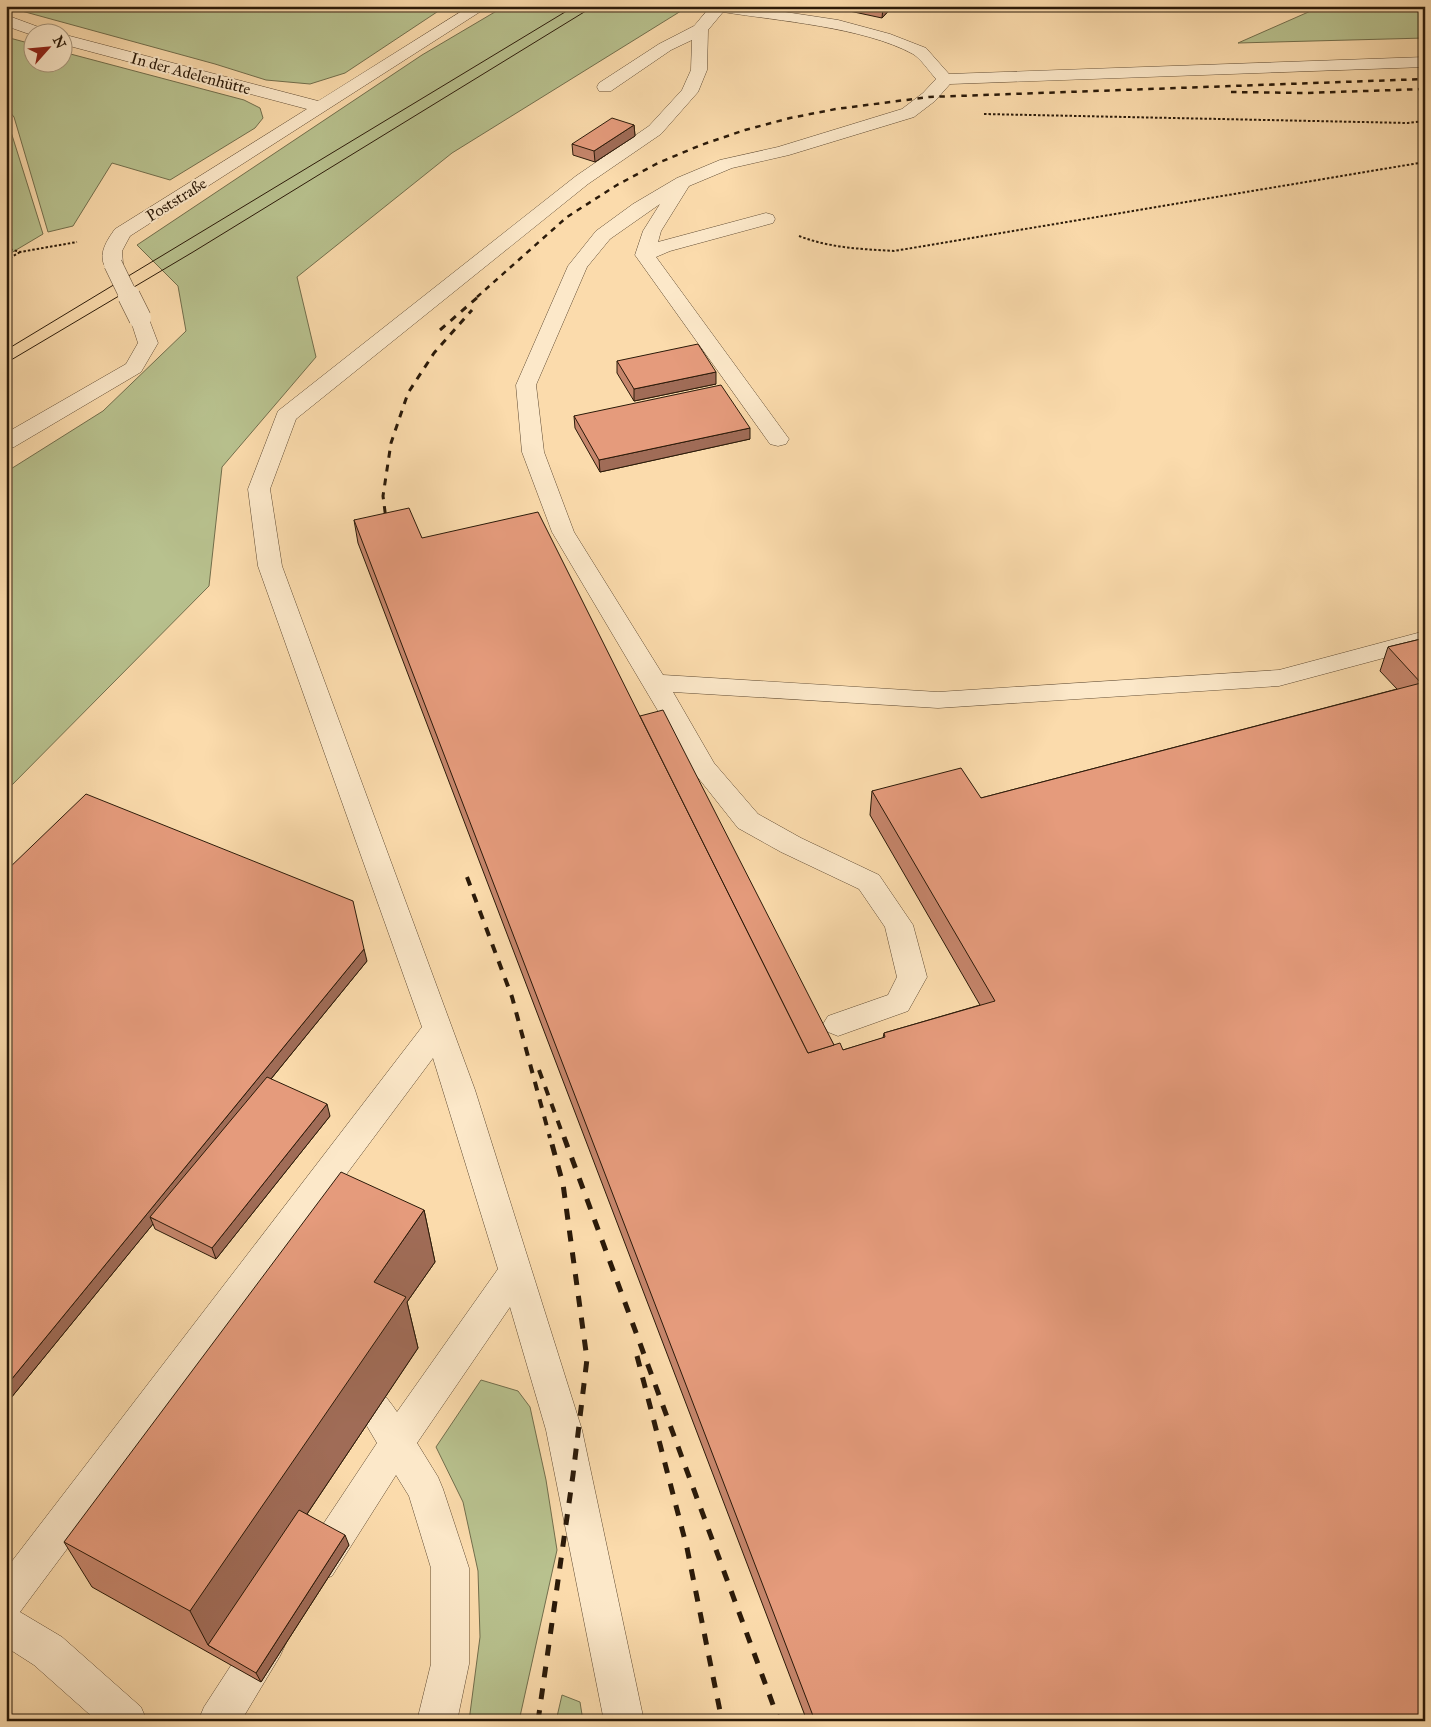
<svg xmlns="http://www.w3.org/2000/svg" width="1431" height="1727" font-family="'IM FELL Great Primer',serif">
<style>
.green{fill:#b8c18e;stroke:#726e4c}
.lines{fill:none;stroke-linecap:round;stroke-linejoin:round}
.lane-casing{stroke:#5f4a32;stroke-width:1}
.street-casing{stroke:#5f4a32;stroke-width:1}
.path{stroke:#2b1a09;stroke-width:2;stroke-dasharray:2.5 2;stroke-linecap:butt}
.lane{fill:#fce8c9;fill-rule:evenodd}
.street{fill:#fce8c9;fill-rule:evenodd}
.tram{stroke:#2b1a09;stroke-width:1}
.rail-far3{stroke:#2b1a09;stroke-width:2.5;stroke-dasharray:5.5 5.5;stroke-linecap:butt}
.rail-far2{stroke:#2b1a09;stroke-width:3;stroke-dasharray:7 7;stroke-linecap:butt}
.rail-far1{stroke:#2b1a09;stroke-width:4;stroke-dasharray:9 9;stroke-linecap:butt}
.rail{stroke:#2b1a09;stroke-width:5;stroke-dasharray:11 11;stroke-linecap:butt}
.street-bridge-far1-casing{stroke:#5f4a32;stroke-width:19;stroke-linecap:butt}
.street-bridge-casing{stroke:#5f4a32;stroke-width:23;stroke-linecap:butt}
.street-bridge-far1{stroke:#fce8c9;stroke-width:18}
.street-bridge{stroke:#fce8c9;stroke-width:22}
.wall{fill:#c5856b;stroke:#2b1a09}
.shaded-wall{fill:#a06c57;stroke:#2b1a09}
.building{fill:#e59b7c;stroke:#2b1a09}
.labels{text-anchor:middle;stroke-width:4;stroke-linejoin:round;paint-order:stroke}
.far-street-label{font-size:16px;fill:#2b1a09;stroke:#fce8c9}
</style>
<rect width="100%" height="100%" fill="#fbdbac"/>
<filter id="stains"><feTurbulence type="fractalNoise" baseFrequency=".004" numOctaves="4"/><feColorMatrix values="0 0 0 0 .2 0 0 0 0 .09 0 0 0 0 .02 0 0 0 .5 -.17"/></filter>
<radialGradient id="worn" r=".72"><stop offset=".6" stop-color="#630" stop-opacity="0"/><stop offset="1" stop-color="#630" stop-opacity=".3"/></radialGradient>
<g class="green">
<path d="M 11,6 L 446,6 L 345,73 L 310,84 L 266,80 L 215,64 L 18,10 Z"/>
<path d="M 505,6 L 689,6 L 452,153 L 297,277 L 316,357 L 222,467 L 209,586 L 6,791 L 6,472 L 103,411 L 186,331 L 178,286 L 137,245 L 422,55 Z"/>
<path d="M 1322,6 L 1425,6 L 1425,38 L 1238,43 Z"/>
<path d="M 6,37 L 32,44 L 32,62 L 62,62 L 63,52 L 244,100 L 260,108 L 263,118 L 255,128 L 170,180 L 112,163 L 73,226 L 48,232 L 14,117 L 6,107 Z"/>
<path d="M 6,116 L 43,234 L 6,256 Z"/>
<path d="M 481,1380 L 518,1391 L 530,1407 L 546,1480 L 557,1550 L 519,1721 L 469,1721 L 480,1637 L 478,1571 L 463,1502 L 436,1447 Z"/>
<path d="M 562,1695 L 580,1702 L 583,1721 L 556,1721 Z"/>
</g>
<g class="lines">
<g class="lane-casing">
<g id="lane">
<path d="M 711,6 L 745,6 L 838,20 L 890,34 L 926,48 L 949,74 L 1425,57 L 1425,67 L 950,84 L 935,101 L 914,117 L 789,155 L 732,168 L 689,186 L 661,231 L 658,242 L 766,213 L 773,215 L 775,219 L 773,223 L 670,251 L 656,257 L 789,439 L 786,444 L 778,446 L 770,444 L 635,255 L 643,231 L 660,204 L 610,239 L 587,267 L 536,385 L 544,452 L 574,532 L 663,675 L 938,692 L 1279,670 L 1425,631 L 1425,647 L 1279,686 L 938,708 L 673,692 L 714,763 L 758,814 L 801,838 L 879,875 L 913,925 L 927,977 L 908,1011 L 838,1036 L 828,1032 L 823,1024 L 828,1016 L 888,995 L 897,977 L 885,927 L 859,889 L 781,852 L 738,828 L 696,775 L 552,532 L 522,452 L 516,385 L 568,266 L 596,231 L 633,204 L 677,178 L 720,160 L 778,147 L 902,109 L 923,93 L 936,79 C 929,71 921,59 913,54 C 863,27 779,21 723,12 L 708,30 L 707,70 L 698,92 L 661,134 L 588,184 L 296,419 L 270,489 L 282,566 L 475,1090 L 582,1430 L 644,1721 L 604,1721 L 546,1430 L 510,1307 L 417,1443 L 438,1477 L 443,1489 L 469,1568 L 469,1664 L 457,1721 L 417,1721 L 431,1664 L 431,1568 L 409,1496 L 396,1475 L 332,1576 L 319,1581 L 306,1576 L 300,1563 L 306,1550 L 377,1443 L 364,1421 L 338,1396 L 333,1385 L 338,1374 L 350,1369 C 370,1377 385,1394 397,1412 L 498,1269 L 433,1058 L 20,1612 L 62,1637 L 141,1707 L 147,1721 L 97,1721 L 34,1665 L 6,1647 L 6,1569 L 422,1027 L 258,566 L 248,489 L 278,411 L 576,176 L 649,126 L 682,90 L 691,70 L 692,40 L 671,50 L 611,91 L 599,91 L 597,87 L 599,83 L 659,44 L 694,26 Z"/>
<path d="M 267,1624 L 280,1630 L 286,1643 L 280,1656 L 241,1721 L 198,1721 L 204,1707 L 254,1630 Z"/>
</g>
</g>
<g class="street-casing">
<g id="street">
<path d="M 470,6 L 489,6 L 130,236 L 122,251 L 123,264 L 120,268 L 113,270 L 106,268 C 97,255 107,240 115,229 L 307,109 L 62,44 L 62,34 L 318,101 Z"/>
<path d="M 6,15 L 44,29 L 46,32 L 32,32 L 32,35 L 6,26 Z"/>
<path d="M 140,312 L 147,314 L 158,343 L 141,372 L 14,447 L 6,448 L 6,433 L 126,364 L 138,343 L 130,318 L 133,314 Z"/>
</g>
</g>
<g class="path">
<path d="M 984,114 L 1408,123 L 1425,121"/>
<path d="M 799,236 C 830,248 861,249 894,251 L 1425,162"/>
<path d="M 6,248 L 20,252 L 77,242"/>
<path d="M 6,260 L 20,252"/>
</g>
<use href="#lane" class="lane"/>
<use href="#street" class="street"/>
<g class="tram">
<path d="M 6,350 L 575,6"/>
<path d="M 6,363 L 193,252 L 594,6"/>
</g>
<g class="rail-far3">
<path d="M 1231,92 L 1305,93 L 1425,89"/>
<path d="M 477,297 L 567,217 L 617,185 L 658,163 L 701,145 L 745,130 L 790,118 L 836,109 L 929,97 L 1425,79"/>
</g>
<g class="rail-far2">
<path d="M 440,330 L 479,296"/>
<path d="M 387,527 L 383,496 L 391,443 L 408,393 L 434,353 L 472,310"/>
</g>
<g class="rail-far1">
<path d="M 467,877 L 512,997 L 550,1138"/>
<path d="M 539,1070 L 564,1138"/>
</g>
<g class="rail">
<path d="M 564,1137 L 779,1721"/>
<path d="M 637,1356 L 687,1548 L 722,1721"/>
<path d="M 538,1721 L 573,1475 L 587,1359 L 563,1184 L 550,1137"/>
</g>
<g class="street-bridge-far1-casing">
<path id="street-bridge-far1" d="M 113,264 L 129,297"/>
</g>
<g class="street-bridge-casing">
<path id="street-bridge" d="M 129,296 L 140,318"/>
</g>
<use href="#street-bridge-far1" class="street-bridge-far1"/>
<use href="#street-bridge" class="street-bridge"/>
</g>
<g class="wall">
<path d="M 826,6 L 893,6 L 882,18 Z"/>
<path d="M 634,125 L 635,136 L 595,162 L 573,155 L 572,144 Z"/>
<path d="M 617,361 L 716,384 L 634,401 L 617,373 Z"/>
<path d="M 574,416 L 750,439 L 600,472 L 575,428 Z"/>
<path d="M 354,520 L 422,538 L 640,716 L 834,1045 L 843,1050 L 883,1038 L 884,1033 L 980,1005 L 870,815 L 872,791 L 981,798 L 1397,689 L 1380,671 L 1388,647 L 1425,638 L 1425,1721 L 807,1721 L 358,543 Z"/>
<path d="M 6,871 L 367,961 L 271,1079 L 330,1116 L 216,1259 L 155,1229 L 153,1224 L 6,1404 Z"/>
<path d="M 424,1210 L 435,1262 L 407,1302 L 418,1348 L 307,1514 L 349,1545 L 261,1682 L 92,1587 L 64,1542 Z"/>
</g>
<g class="shaded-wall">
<path d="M 884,6 L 893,6 L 882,18 L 883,7 Z"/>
<path d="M 634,125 L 635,136 L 595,162 L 594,151 Z"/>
<path d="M 716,372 L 716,384 L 634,401 L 634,389 Z"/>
<path d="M 750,428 L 750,439 L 600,472 L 599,460 Z"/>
<path d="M 364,949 L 367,961 L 156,1220 L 150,1217 L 153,1224 L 6,1404 L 6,1386 Z"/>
<path d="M 327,1104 L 330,1116 L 216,1259 L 212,1248 Z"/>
<path d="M 424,1210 L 435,1262 L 407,1302 L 418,1348 L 216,1650 L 208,1645 L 190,1611 L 374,1282 Z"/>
<path d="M 345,1535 L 349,1545 L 261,1682 L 256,1673 Z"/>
</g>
<g class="building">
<path d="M 612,118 L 634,125 L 594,151 L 572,144 Z"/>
<path d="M 698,344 L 716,372 L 634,389 L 617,361 Z"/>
<path d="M 721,385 L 750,428 L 599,460 L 574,416 Z"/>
<path d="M 409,508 L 422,538 L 538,512 L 808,1053 L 840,1043 L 843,1050 L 885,1037 L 884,1033 L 995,1001 L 872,791 L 961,768 L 981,798 L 1421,683 L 1388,647 L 1425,638 L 1425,1721 L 815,1721 L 354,520 Z"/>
<path d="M 663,710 L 834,1045 L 808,1053 L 640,716 Z"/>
<path d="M 86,794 L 353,901 L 364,949 L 6,1386 L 6,906 L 10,902 L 6,901 L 6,871 Z"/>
<path d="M 267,1077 L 327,1104 L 212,1248 L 150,1217 Z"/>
<path d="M 341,1172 L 424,1210 L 374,1282 L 406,1297 L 190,1611 L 64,1542 Z"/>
<path d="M 299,1510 L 345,1535 L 256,1673 L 208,1645 Z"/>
</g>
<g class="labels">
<g class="far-street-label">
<text transform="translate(191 73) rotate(15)" y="6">In der Adelenhütte</text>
<text transform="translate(176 199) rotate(-32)" y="6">Poststraße</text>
</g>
</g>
<rect width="1431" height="1727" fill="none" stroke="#fbdbac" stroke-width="25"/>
<rect x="8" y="8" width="1416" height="1712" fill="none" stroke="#2b1a09" stroke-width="2.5"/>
<rect x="12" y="12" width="1406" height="1702" fill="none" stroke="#2b1a09"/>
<g transform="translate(48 48) rotate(63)"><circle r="24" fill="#fce8c9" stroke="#a8967c"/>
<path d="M0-4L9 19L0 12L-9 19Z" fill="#8f2418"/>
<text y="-8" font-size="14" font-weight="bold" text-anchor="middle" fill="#2b1a09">N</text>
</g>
<rect width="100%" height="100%" filter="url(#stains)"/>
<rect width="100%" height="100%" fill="url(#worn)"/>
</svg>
